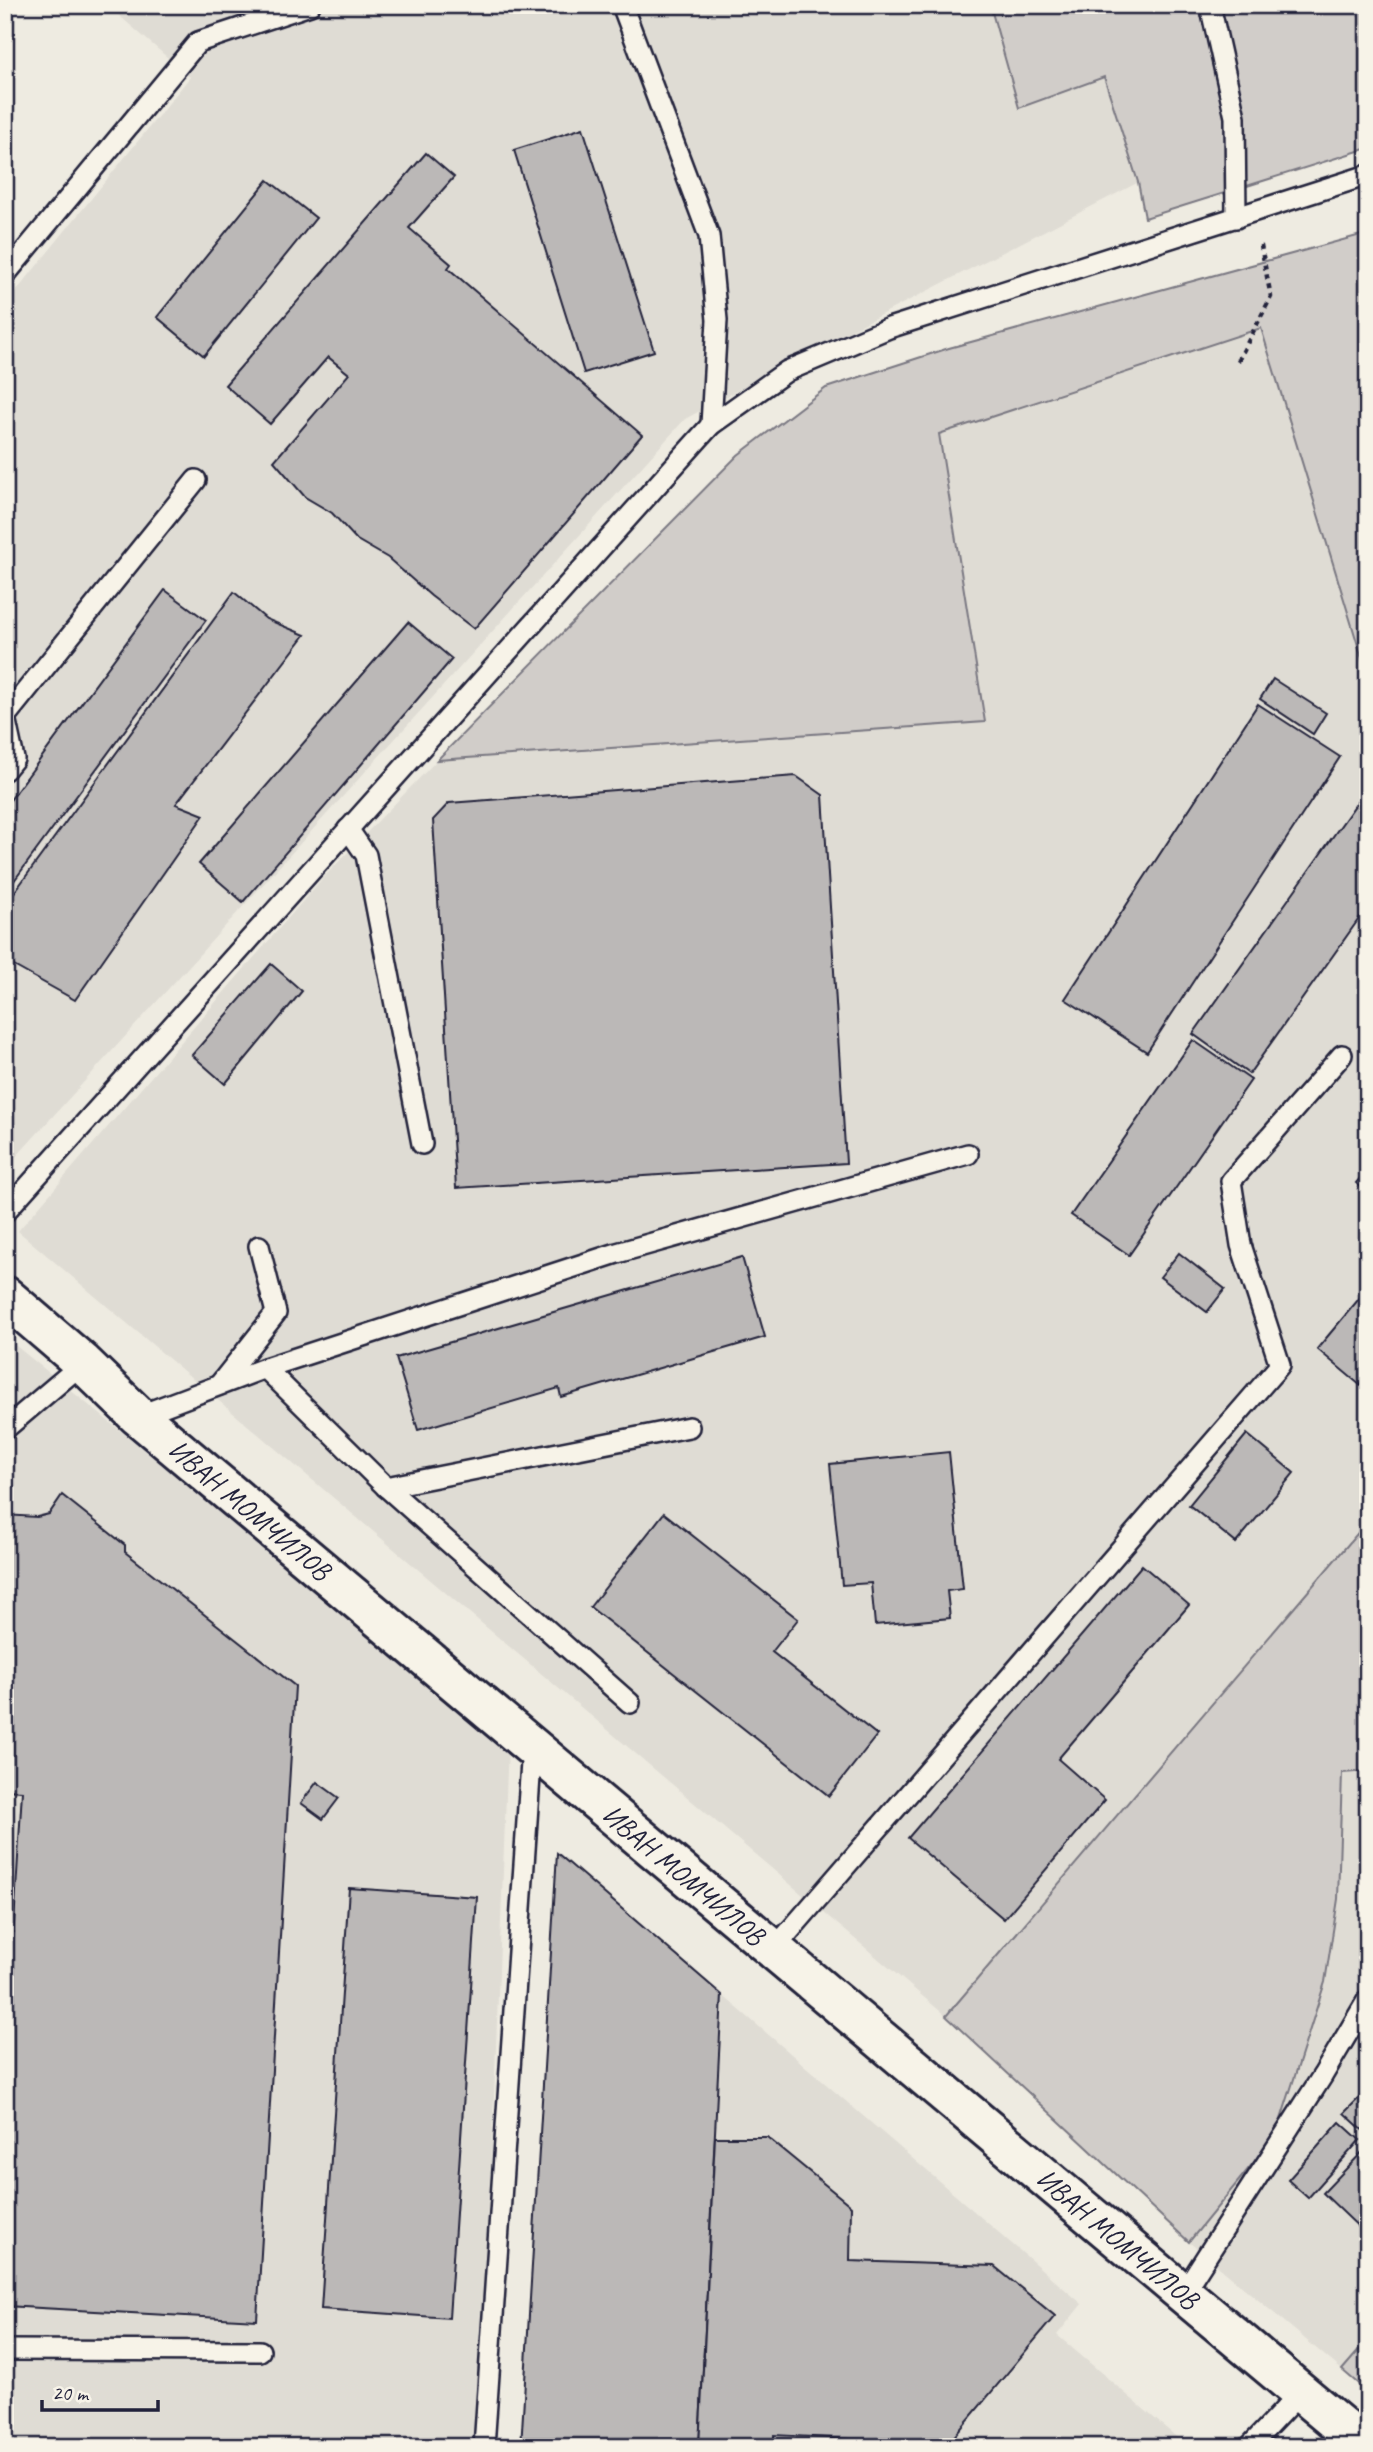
<svg xmlns="http://www.w3.org/2000/svg" width="1373" height="2452" font-family="Caveat,sans-serif">
<style>
.built{fill:#dfdcd4}
.green{fill:#d1cdc9;stroke:#7a7882;stroke-width:2}
.building{fill:#bbb8b7;stroke:#22223b;stroke-width:2}
.lines{fill:none;stroke-linecap:round;stroke-linejoin:round}
.service-casing{stroke:#22223b;stroke-width:24}
.tertiary-casing{stroke:#22223b;stroke-width:44}
.path{stroke:#22223b;stroke-width:4.5;stroke-dasharray:5 5;stroke-linecap:butt}
.service{stroke:#f7f3e8;stroke-width:19}
.tertiary{stroke:#f7f3e8;stroke-width:38}
.labels{text-anchor:middle;stroke-width:5;stroke-linejoin:round;paint-order:stroke}
.street-label{font-size:28px;fill:#22223b;stroke:#f7f3e8}
</style>
<rect width="100%" height="100%" fill="#eeebe1"/>
<filter id="ink" filterUnits="userSpaceOnUse"><feTurbulence type="fractalNoise" baseFrequency=".0143" numOctaves="2"/><feDisplacementMap in="SourceGraphic" scale="14" xChannelSelector="R" yChannelSelector="G"/><feConvolveMatrix kernelMatrix="1 2 1 2 8 2 1 2 1" color-interpolation-filters="sRGB"/></filter>
<g filter="url(#ink)">
<g class="built">
<path d="M 107,5 L 990,5 L 1019,108 L 1104,77 L 1139,182 L 793,360 L 685,419 L 5,1169 L 5,305 L 190,77 Z"/>
<path d="M 1262,328 L 1368,678 L 1368,1521 L 946,2016 L 18,1231 L 321,880 L 437,760 L 985,722 L 938,434 Z"/>
<path d="M 5,1337 L 508,1746 L 480,2447 L 5,2447 Z"/>
<path d="M 1342,1772 L 1368,1772 L 1368,2340 L 1342,2370 L 1189,2242 L 1276,2135 L 1325,1982 L 1338,1898 Z"/>
<path d="M 557,1853 L 1082,2304 L 1057,2335 L 1188,2447 L 521,2447 Z"/>
</g>
<g class="green">
<path d="M 990,5 L 1368,5 L 1368,148 L 1145,218 L 1138,182 L 1104,77 L 1019,108 Z"/>
<path d="M 1368,233 L 1368,678 L 1261,328 L 939,434 L 985,722 L 437,760 L 738,455 L 826,388 L 949,348 Z"/>
<path d="M 1368,1521 L 1368,1771 L 1342,1773 L 1338,1899 L 1325,1982 L 1276,2135 L 1189,2242 L 946,2016 Z"/>
<path d="M 1368,2340 L 1368,2392 L 1342,2370 Z"/>
</g>
<g class="building">
<path d="M 583,128 L 654,351 L 584,373 L 514,150 Z"/>
<path d="M 426,153 L 454,177 L 409,228 L 451,264 L 448,268 L 642,435 L 474,629 L 431,596 L 388,558 L 357,540 L 332,513 L 305,497 L 274,461 L 349,374 L 328,357 L 270,424 L 225,385 Z"/>
<path d="M 268,180 L 316,218 L 204,356 L 157,317 Z"/>
<path d="M 165,590 L 206,620 L 5,893 L 5,807 Z"/>
<path d="M 234,592 L 266,619 L 305,635 L 176,804 L 204,815 L 75,1000 L 14,966 L 5,958 L 5,905 Z"/>
<path d="M 408,622 L 452,659 L 243,902 L 199,864 Z"/>
<path d="M 1273,679 L 1326,713 L 1313,734 L 1260,699 Z"/>
<path d="M 1258,704 L 1340,757 L 1147,1052 L 1065,999 Z"/>
<path d="M 796,776 L 823,795 L 846,1163 L 456,1188 L 433,820 L 449,803 Z"/>
<path d="M 1368,787 L 1368,906 L 1249,1074 L 1193,1034 Z"/>
<path d="M 271,964 L 302,991 L 225,1084 L 192,1055 Z"/>
<path d="M 1193,1040 L 1251,1080 L 1129,1255 L 1071,1215 Z"/>
<path d="M 1368,1169 L 1368,1194 L 1356,1183 Z"/>
<path d="M 1179,1253 L 1225,1289 L 1207,1312 L 1160,1277 Z"/>
<path d="M 742,1257 L 765,1337 L 561,1397 L 559,1388 L 418,1430 L 396,1358 Z"/>
<path d="M 1368,1288 L 1368,1390 L 1367,1391 L 1317,1349 Z"/>
<path d="M 1247,1434 L 1294,1473 L 1236,1543 L 1189,1505 Z"/>
<path d="M 949,1452 L 963,1589 L 947,1591 L 950,1618 L 875,1625 L 871,1583 L 842,1585 L 830,1464 Z"/>
<path d="M 62,1495 L 125,1545 L 125,1552 L 295,1686 L 257,2320 L 5,2306 L 5,2073 L 22,1791 L 5,1790 L 5,1515 L 37,1517 L 49,1514 Z"/>
<path d="M 664,1513 L 798,1619 L 772,1652 L 877,1735 L 829,1796 L 590,1607 Z"/>
<path d="M 1142,1565 L 1189,1605 L 1058,1759 L 1105,1800 L 1004,1919 L 908,1838 Z"/>
<path d="M 317,1782 L 339,1798 L 323,1819 L 301,1803 Z"/>
<path d="M 557,1853 L 722,1995 L 699,2447 L 521,2447 Z"/>
<path d="M 349,1888 L 477,1897 L 449,2318 L 321,2309 Z"/>
<path d="M 1368,2089 L 1368,2135 L 1344,2113 Z"/>
<path d="M 1340,2122 L 1360,2140 L 1308,2198 L 1288,2180 Z"/>
<path d="M 715,2137 L 767,2137 L 851,2206 L 850,2261 L 994,2266 L 1055,2316 L 948,2444 L 774,2435 L 774,2447 L 699,2447 Z"/>
<path d="M 1368,2146 L 1368,2236 L 1323,2193 Z"/>
</g>
<g class="lines">
<g class="service-casing">
<g id="service">
<path d="M 622,5 L 709,236 L 717,320 L 711,425"/>
<path d="M 1210,5 L 1235,117 L 1236,218"/>
<path d="M 5,275 L 198,42 L 310,5"/>
<path d="M 5,717 L 196,480"/>
<path d="M 5,717 L 14,759 L 5,770"/>
<path d="M 348,829 L 366,855 L 422,1144"/>
<path d="M 5,1212 L 711,425 L 787,371 L 889,328 L 1368,175"/>
<path d="M 265,1368 L 386,1487 L 630,1703"/>
<path d="M 219,1385 L 276,1313 L 259,1246"/>
<path d="M 138,1416 L 265,1368 L 617,1253 L 968,1154"/>
<path d="M 5,1429 L 83,1363"/>
<path d="M 386,1487 L 689,1427"/>
<path d="M 774,1949 L 1280,1365 L 1241,1245 L 1231,1181 L 1342,1055"/>
<path d="M 1183,2293 L 1323,2075 L 1368,1999"/>
<path d="M 5,2350 L 260,2351"/>
<path d="M 484,2447 L 532,1748"/>
<path d="M 1249,2447 L 1301,2392"/>
</g>
</g>
<g class="tertiary-casing">
<path id="tertiary" d="M 5,1296 L 83,1363 L 138,1416 L 1366,2447"/>
</g>
<path class="path" d="M 1238,361 L 1271,297 L 1260,241"/>
<use href="#service" class="service"/>
<use href="#tertiary" class="tertiary"/>
</g>
</g>
<g class="labels">
<g class="street-label">
<text transform="translate(250 1509) rotate(40)" y="10">ИВАН МОМЧИЛОВ</text>
<text transform="translate(684 1874) rotate(40)" y="10">ИВАН МОМЧИЛОВ</text>
<text transform="translate(1118 2238) rotate(40)" y="10">ИВАН МОМЧИЛОВ</text>
</g>
</g>
<rect width="1373" height="2452" fill="none" stroke="#f7f3e8" stroke-width="28"/>
<rect x="14" y="14" width="1345" height="2424" fill="none" stroke="#22223b" stroke-width="2.5" filter="url(#ink)"/>
<path d="M42 2400v10h116v-10" fill="none" stroke="#22223b" stroke-width="3.5"/>
<text x="52" y="2400" font-size="21" fill="#22223b" stroke="#f7f3e8" stroke-width="5" paint-order="stroke">20 m</text>
</svg>
